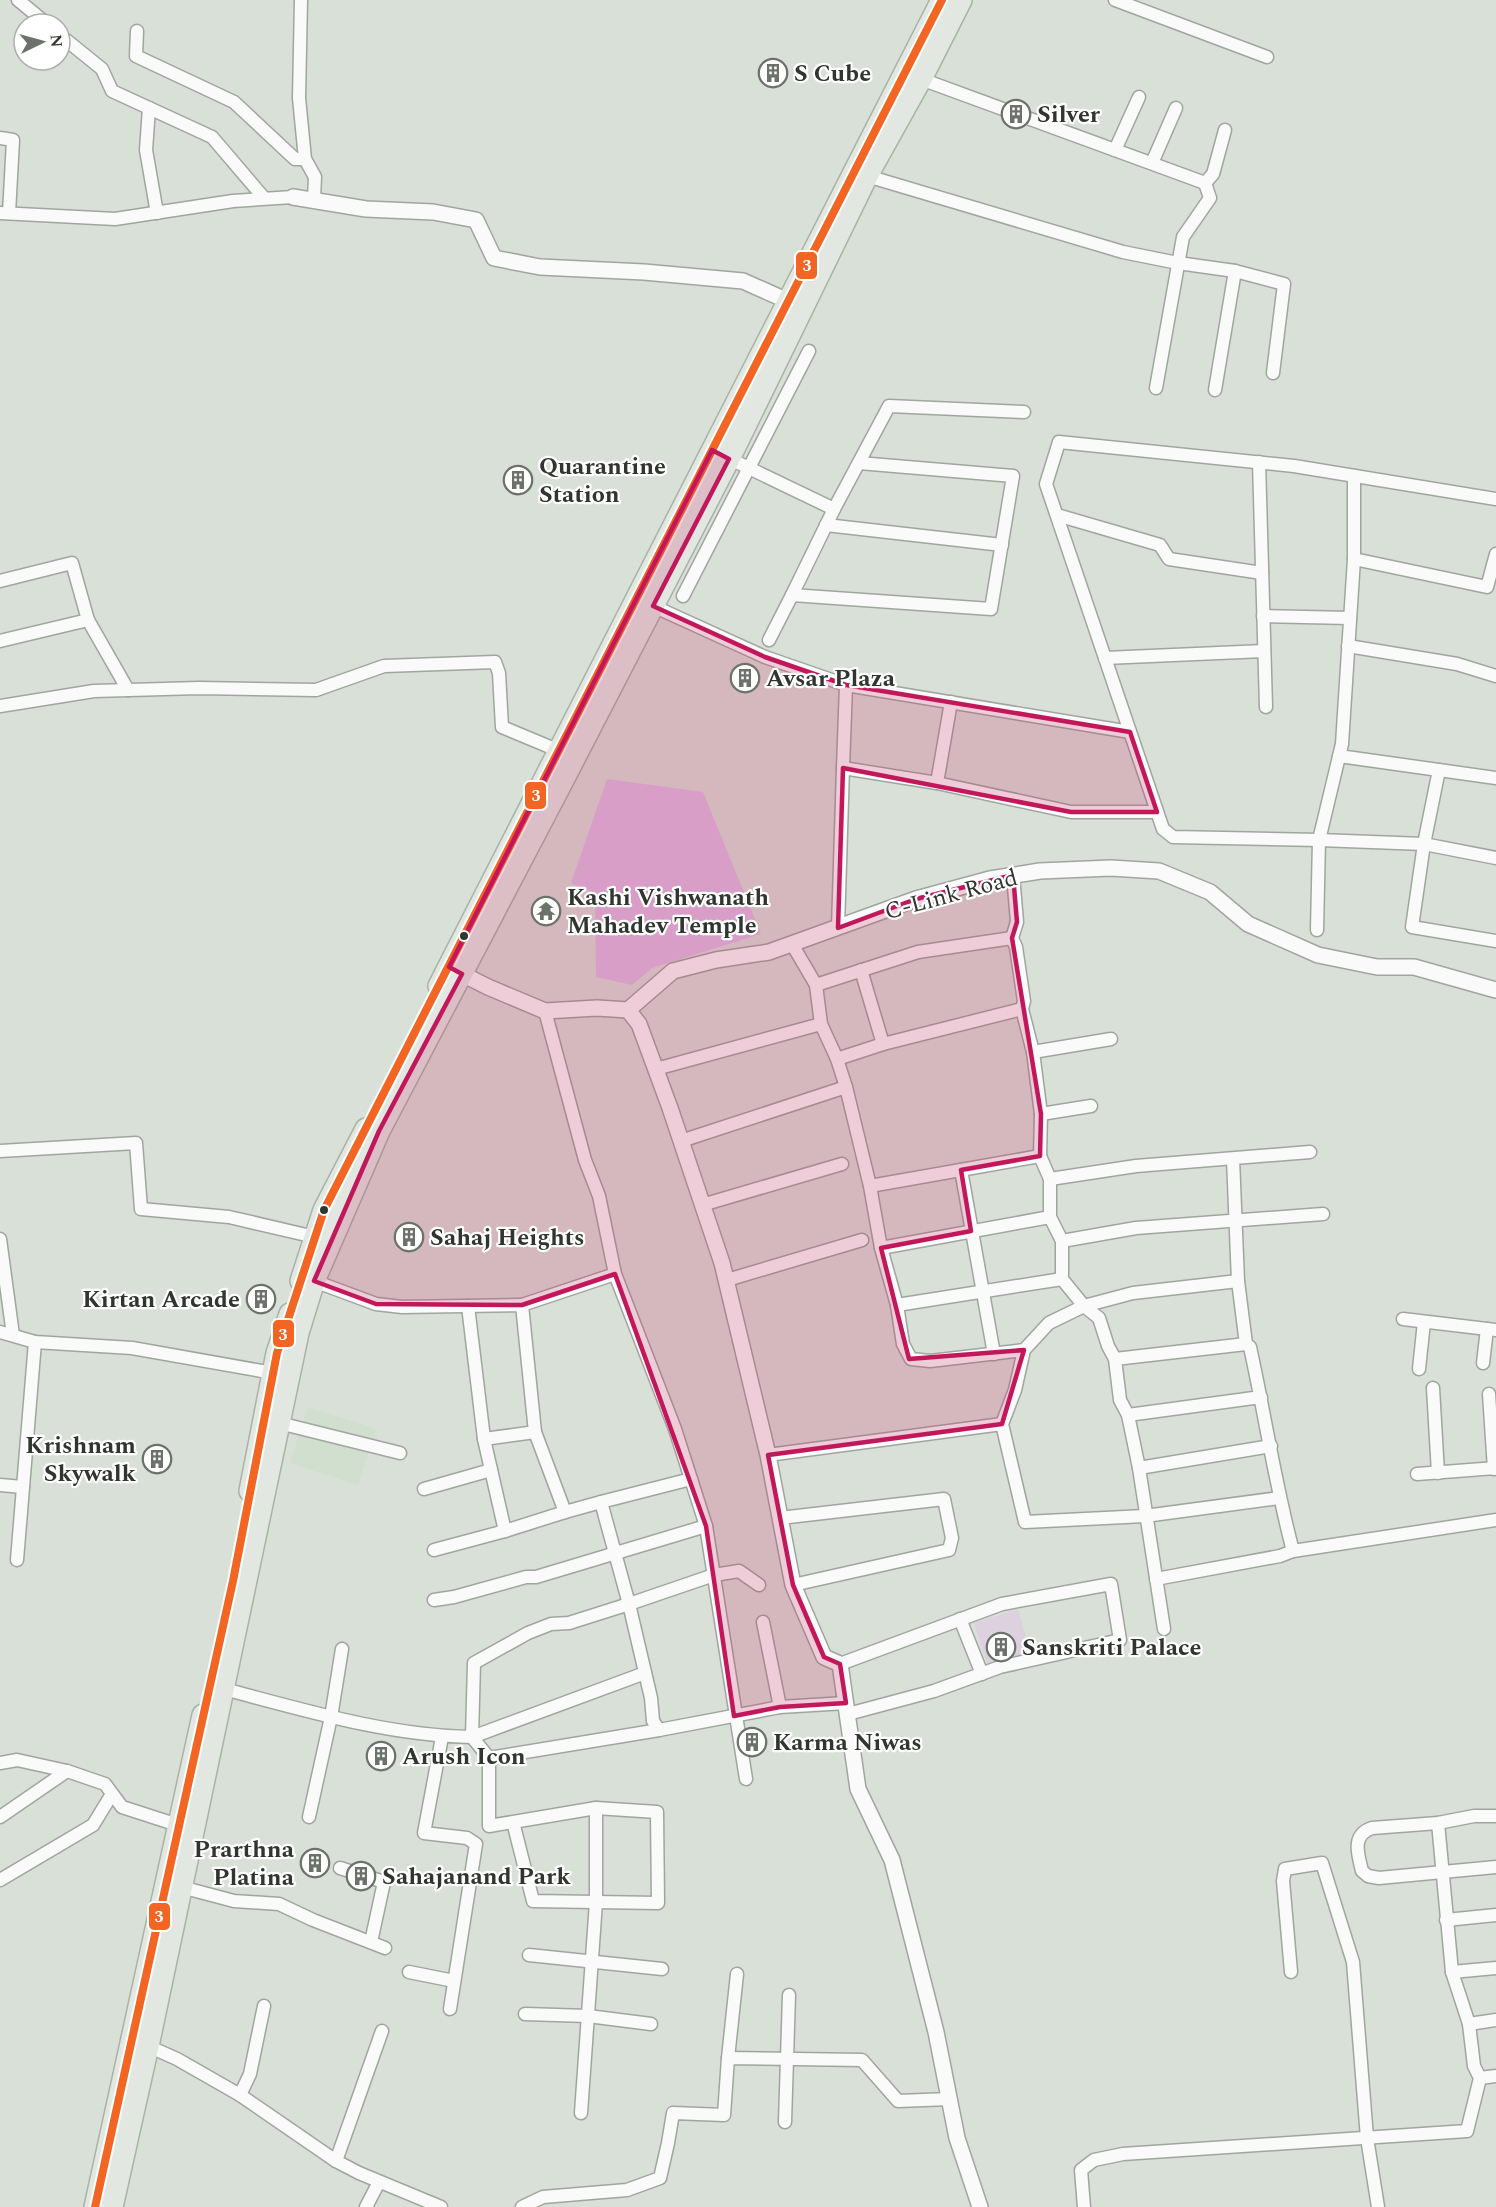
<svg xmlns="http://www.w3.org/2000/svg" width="1496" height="2207" font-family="Spectral,serif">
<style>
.built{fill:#d1dfce}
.green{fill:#ddd1df}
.water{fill:#dec0e4}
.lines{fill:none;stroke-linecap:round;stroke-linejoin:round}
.minor-casing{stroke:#a0a69f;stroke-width:15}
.tertiary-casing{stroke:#a0a69f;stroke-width:18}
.trunk-casing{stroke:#a8b2a6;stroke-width:24}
.minor{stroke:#f9faf9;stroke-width:12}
.tertiary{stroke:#f9faf9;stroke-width:15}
.trunk{stroke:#e2e8e1;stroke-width:21}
.bus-1-casing{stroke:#fff;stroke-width:12}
.bus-1{stroke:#f26522;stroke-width:8}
.marked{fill:#c2185b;fill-opacity:0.2;stroke:#c2185b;stroke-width:4.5;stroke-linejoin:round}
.bus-dot{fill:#30362f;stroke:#fff;stroke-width:2}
.labels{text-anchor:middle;stroke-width:4.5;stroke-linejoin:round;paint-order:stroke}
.poi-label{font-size:24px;font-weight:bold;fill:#30362f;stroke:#fff;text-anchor:start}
.street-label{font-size:24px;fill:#30362f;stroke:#fff}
.line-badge{stroke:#fff;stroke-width:2}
.badge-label{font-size:16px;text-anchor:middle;font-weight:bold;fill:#fff}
</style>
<rect width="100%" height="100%" fill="#d9e0d7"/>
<path class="built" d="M 308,1407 L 376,1429 L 358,1485 L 290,1463 Z"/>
<path class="green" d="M 1018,1609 L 1030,1652 L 987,1664 L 974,1623 Z"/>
<path class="water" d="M 607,779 L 703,792 L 761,934 L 652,968 L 632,985 L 596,977 L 595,893 L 571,883 Z"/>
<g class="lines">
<g class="minor-casing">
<g id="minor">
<path d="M 18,0 L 47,24"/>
<path d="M 301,0 L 299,98 L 305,159 L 315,177 L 314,199"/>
<path d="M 1115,0 L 1267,57"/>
<path d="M 137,31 L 136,56 L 234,102 L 295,159 L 305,159"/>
<path d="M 60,35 L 102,69 L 112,91 L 212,137 L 264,198"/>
<path d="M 921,79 L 1205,183"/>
<path d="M 149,108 L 146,150 L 157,213"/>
<path d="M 0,138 L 13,140 L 9,213"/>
<path d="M 1115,150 L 1139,97"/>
<path d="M 1152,163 L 1176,108"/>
<path d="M 867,176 L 1123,252 L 1178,263 L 1235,271 L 1284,284 L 1273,373"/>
<path d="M 1205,183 L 1213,174 L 1225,130"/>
<path d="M 0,213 L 115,219 L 233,201 L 293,197"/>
<path d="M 1156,388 L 1183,237 L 1210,198 L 1205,183"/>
<path d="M 1215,390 L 1235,271"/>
<path d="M 724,456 L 834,509 L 889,406 L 1024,412"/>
<path d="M 1259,462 L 1266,707"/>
<path d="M 1496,499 L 1294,466 L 1059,442 L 1046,484 L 1163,829 L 1173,837 L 1319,840 L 1424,844 L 1496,858"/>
<path d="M 834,509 L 792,595 L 991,609 L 1013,476 L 859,463"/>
<path d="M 1057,515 L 1160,545 L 1169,559 L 1262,573"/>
<path d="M 826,525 L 1002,545"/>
<path d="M 1354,559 L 1487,587 L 1496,554"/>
<path d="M 0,581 L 72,563 L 88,620 L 0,641"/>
<path d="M 683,596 L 809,351"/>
<path d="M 653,606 L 765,657 L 846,685 L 843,768 L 937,783 L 1071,812 L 1157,812"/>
<path d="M 1263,616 L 1350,618"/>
<path d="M 88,620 L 128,690"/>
<path d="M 769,640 L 792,595"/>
<path d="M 1348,646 L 1457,664 L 1496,676"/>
<path d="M 1105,658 L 1264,651"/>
<path d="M 846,685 L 1130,732"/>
<path d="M 0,706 L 94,691 L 199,688 L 316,690 L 384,666 L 495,662 L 499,673 L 502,727 L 562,752"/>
<path d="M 1339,756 L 1496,778"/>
<path d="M 1439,770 L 1424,844 L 1412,927 L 1496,941"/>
<path d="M 937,783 L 951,702"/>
<path d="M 1013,875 L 1017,922 L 1012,938 L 1016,947 L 1024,1001 L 1022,1009 L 1033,1052 L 1041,1114 L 1040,1156 L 1050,1179 L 1050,1217 L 1062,1241 L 1062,1279 L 1084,1306 L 1099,1318 L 1108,1346 L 1115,1359 L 1120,1400 L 1128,1415 L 1139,1468 L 1164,1629"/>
<path d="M 838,928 L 843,768"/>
<path d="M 1317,930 L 1319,840 L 1342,744 L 1354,559 L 1354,476"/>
<path d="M 792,944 L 816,985 L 821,1024 L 837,1059 L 846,1087 L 870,1186 L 881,1248 L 897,1305 L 903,1344 L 911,1359 L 930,1361 L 1024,1350"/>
<path d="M 861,970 L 883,1044"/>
<path d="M 816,985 L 918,952 L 1012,938"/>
<path d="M 545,1011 L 585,1160 L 599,1196 L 615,1274 L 675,1429 L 706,1526 L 746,1779"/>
<path d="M 1033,1052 L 1111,1039"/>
<path d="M 837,1059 L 883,1044 L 1022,1009"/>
<path d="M 656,1069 L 821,1024"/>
<path d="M 1041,1114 L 1091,1106"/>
<path d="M 681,1141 L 846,1087"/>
<path d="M 0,1151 L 136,1143 L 141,1209 L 229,1217 L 315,1237"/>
<path d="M 1233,1159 L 1238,1281 L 1246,1344 L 1250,1347 C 1265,1415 1275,1484 1293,1551"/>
<path d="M 961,1170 L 994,1354"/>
<path d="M 1050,1179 L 1136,1166 L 1310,1152"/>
<path d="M 870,1186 L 1040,1156"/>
<path d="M 702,1205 L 842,1164"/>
<path d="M 0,1239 L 13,1335"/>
<path d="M 1062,1241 L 1136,1228 L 1323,1214"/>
<path d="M 881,1248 L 1050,1217"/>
<path d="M 727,1280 L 862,1240"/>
<path d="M 314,1281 L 376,1304 L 402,1307 L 522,1305 L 535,1432 L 484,1439"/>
<path d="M 1238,1281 L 1133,1293 L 1084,1306 L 1049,1323 L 1024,1350 L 1015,1390 L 1002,1424 L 1025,1522 L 1145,1516 L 1279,1498"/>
<path d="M 522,1305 L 615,1274"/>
<path d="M 897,1305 L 1062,1279"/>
<path d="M 468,1306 L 484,1439 L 505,1531 L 565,1512 L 535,1432"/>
<path d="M 1403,1319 L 1496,1330"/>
<path d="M 0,1332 L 35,1342 L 132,1348 L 273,1373"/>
<path d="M 1115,1359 L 1246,1344"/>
<path d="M 1483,1363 L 1487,1329"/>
<path d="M 1419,1369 L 1424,1322"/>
<path d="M 1433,1388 L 1438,1473"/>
<path d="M 1489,1394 L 1494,1469"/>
<path d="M 1128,1415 L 1261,1397"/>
<path d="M 279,1423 L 400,1453"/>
<path d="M 768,1455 L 1002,1424"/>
<path d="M 1139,1468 L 1271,1446"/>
<path d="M 1417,1474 L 1496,1468"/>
<path d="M 691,1479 L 601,1502 L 629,1604 L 651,1698 L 653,1721 L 659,1730 L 780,1707 L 846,1703"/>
<path d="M 0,1485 L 23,1487"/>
<path d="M 424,1489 L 491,1470"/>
<path d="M 565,1512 L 601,1502"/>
<path d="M 780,1518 L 944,1499 L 952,1538 L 949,1550 L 793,1585"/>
<path d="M 434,1550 L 505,1531"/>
<path d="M 17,1560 L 35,1342"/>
<path d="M 1156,1579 L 1280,1556 L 1293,1551 L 1496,1520"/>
<path d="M 434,1600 L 454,1597 L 526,1577 L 536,1577 L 706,1526"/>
<path d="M 960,1619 L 982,1674"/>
<path d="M 763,1622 L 780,1707"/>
<path d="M 840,1664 L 1002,1604 L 1111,1584 L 1120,1640 L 1000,1667 L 934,1691 L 848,1714"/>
<path d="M 645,1673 L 472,1737 L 489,1758 L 659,1730"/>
<path d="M 224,1689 C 304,1710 389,1736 472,1737 L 474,1663 L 528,1633 L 551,1624 L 569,1623 L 629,1604 L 714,1575 L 739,1571 L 759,1585"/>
<path d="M 442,1737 L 424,1833 L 467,1838 L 476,1844 L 450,2009"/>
<path d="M 489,1758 L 489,1826 L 596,1808 L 657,1812 L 658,1903 L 533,1901 L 513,1822"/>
<path d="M 0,1763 L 17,1760 L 67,1771 L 105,1784 L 122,1807 L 184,1827"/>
<path d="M 1496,1816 L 1474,1816 L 1438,1823 L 1372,1828 C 1351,1835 1358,1854 1362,1871 L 1368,1876 L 1379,1878 L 1496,1867"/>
<path d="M 0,1817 L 67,1771"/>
<path d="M 309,1817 L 331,1717 L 342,1649"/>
<path d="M 340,1868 L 384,1882 L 371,1942"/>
<path d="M 0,1880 L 93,1825 L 112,1794"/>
<path d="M 181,1887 L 234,1901 L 279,1904 L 313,1920 L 385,1948"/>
<path d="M 1446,1920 L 1496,1915"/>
<path d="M 529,1955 L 662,1969"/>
<path d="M 409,1972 L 454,1981"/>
<path d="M 1291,1972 L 1283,1881 L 1285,1869 L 1322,1863 L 1353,1962 L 1367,2138 L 1378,2207"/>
<path d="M 1452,1972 L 1496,1968"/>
<path d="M 525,2014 L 588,2016 L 651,2024"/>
<path d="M 1469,2024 L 1496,2020"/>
<path d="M 148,2046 L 177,2059 L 240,2095 L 336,2161 L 359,2173 L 441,2207"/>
<path d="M 728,2058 L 737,1974"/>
<path d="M 1480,2078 L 1496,2076"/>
<path d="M 240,2095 L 250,2074 L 264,2006"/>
<path d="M 581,2113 L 596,1902 L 596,1808"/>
<path d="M 785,2122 L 789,1995"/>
<path d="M 336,2161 L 382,2031"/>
<path d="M 366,2207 L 379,2182"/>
<path d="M 522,2207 L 543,2197 L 627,2190 L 660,2178 L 668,2143 L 673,2113 L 724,2115 L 728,2058 L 862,2060 L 898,2101 L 949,2099"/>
<path d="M 1084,2207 L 1081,2170 L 1094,2160 L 1123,2154 L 1467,2131 L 1480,2078 L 1474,2066 L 1469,2024 L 1452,1972 L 1438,1823"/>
</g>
</g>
<g class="tertiary-casing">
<g id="tertiary">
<path d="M 293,197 L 366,209 L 433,212 L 476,220 L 494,258 L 540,267 L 644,272 L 743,281 L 788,301"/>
<path d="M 454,970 L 488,987 L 545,1011 L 597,1008 L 628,1010 L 673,971 L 716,960 L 769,952 L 916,899 L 990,879 L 1040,871 L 1111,868 L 1159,871 L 1210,892 L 1248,924 L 1318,955 L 1377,967 L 1414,967 L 1496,990"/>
<path d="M 628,1010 L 639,1024 L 670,1108 L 722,1263 L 768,1455 L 793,1585 L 824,1657 L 840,1664 L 858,1789 L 892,1860 L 936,2032 L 957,2138 L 980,2207"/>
</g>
</g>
<g class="trunk-casing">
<g id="trunk">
<path d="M 439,986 L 942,0"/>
<path d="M 301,1281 L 324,1210 L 366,1129"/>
<path d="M 250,1491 L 277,1353 L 290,1314"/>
<path d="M 95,2207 L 203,1715"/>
<path d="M 112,2207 L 148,2046 L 298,1333 L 314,1281 L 379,1131 L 560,786 L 729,459 L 867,176 L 921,79 L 961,0"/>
</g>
</g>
<use href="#minor" class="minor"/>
<use href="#tertiary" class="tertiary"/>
<use href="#trunk" class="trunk"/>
<g class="bus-1-casing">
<path id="bus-1" d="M 95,2207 L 233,1581 L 277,1353 L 324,1210 L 942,0"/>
</g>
<use href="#bus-1" class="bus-1"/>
</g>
<path class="marked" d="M 712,450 L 729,459 L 653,606 L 765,657 L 846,685 L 1130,732 L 1157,812 L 1071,812 L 843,768 L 838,928 L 916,899 L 1013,875 L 1017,922 L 1012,938 L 1041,1114 L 1040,1156 L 961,1170 L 971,1231 L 881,1248 L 909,1359 L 1024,1350 L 1002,1424 L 768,1455 L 793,1585 L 824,1657 L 840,1664 L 846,1703 L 780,1707 L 734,1716 L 706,1526 L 615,1274 L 522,1305 L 376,1304 L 314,1281 L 379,1131 L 462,974 L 449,967 Z"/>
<defs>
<g id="building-ring" transform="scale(1.5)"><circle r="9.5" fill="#fff" stroke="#6b726a" stroke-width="1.5"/><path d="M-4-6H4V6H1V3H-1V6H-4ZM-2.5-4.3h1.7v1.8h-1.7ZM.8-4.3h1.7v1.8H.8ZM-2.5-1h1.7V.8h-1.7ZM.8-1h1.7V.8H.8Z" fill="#6b726a"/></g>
<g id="temple-ring" transform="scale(1.5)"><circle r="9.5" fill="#fff" stroke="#6b726a" stroke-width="1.5"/><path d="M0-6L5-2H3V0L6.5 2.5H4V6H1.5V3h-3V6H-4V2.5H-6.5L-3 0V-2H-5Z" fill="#6b726a"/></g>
</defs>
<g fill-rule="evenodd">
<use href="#building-ring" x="773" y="73"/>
<use href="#building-ring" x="1016" y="114"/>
<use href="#building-ring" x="518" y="480"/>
<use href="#building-ring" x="745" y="678"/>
<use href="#temple-ring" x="546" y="911"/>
<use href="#building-ring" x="409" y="1237"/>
<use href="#building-ring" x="261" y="1299"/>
<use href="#building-ring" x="157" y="1459"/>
<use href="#building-ring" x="1001" y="1647"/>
<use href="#building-ring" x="752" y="1742"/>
<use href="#building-ring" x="381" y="1756"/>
<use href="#building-ring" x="315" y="1863"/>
<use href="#building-ring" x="361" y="1876"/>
</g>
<g class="bus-dot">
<circle cx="464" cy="936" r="5"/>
<circle cx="324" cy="1210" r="5"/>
</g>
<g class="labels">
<g class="poi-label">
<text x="794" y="81">S Cube</text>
<text x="1037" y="122">Silver</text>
<text x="539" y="474">Quarantine<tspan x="539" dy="28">Station</tspan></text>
<text x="766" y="686">Avsar Plaza</text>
<text x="567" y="905">Kashi Vishwanath<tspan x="567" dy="28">Mahadev Temple</tspan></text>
<text x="430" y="1245">Sahaj Heights</text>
<text x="240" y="1307" text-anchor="end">Kirtan Arcade</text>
<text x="136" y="1453" text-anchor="end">Krishnam<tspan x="136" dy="28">Skywalk</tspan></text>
<text x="1022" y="1655">Sanskriti Palace</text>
<text x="773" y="1750">Karma Niwas</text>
<text x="402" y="1764">Arush Icon</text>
<text x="294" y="1857" text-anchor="end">Prarthna<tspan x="294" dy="28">Platina</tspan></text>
<text x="382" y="1884">Sahajanand Park</text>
</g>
<g class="street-label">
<text transform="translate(951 894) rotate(-15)" y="8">C-Link Road</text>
</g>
</g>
<g class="line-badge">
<rect x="795" y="251" width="23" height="29" rx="6" fill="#f26522"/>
<rect x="524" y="781" width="23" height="29" rx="6" fill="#f26522"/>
<rect x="272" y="1319" width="23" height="29" rx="6" fill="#f26522"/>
<rect x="148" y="1902" width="23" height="29" rx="6" fill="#f26522"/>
</g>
<g class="badge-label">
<text x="807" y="271">3</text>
<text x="536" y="801">3</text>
<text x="283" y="1340">3</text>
<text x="159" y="1922">3</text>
</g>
<g transform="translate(42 42) rotate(85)"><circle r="28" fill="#ffffff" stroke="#acafac" stroke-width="1.5"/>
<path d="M0-4.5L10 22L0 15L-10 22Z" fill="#6b726a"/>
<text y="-9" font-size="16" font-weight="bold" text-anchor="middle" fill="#30362f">N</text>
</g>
</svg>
